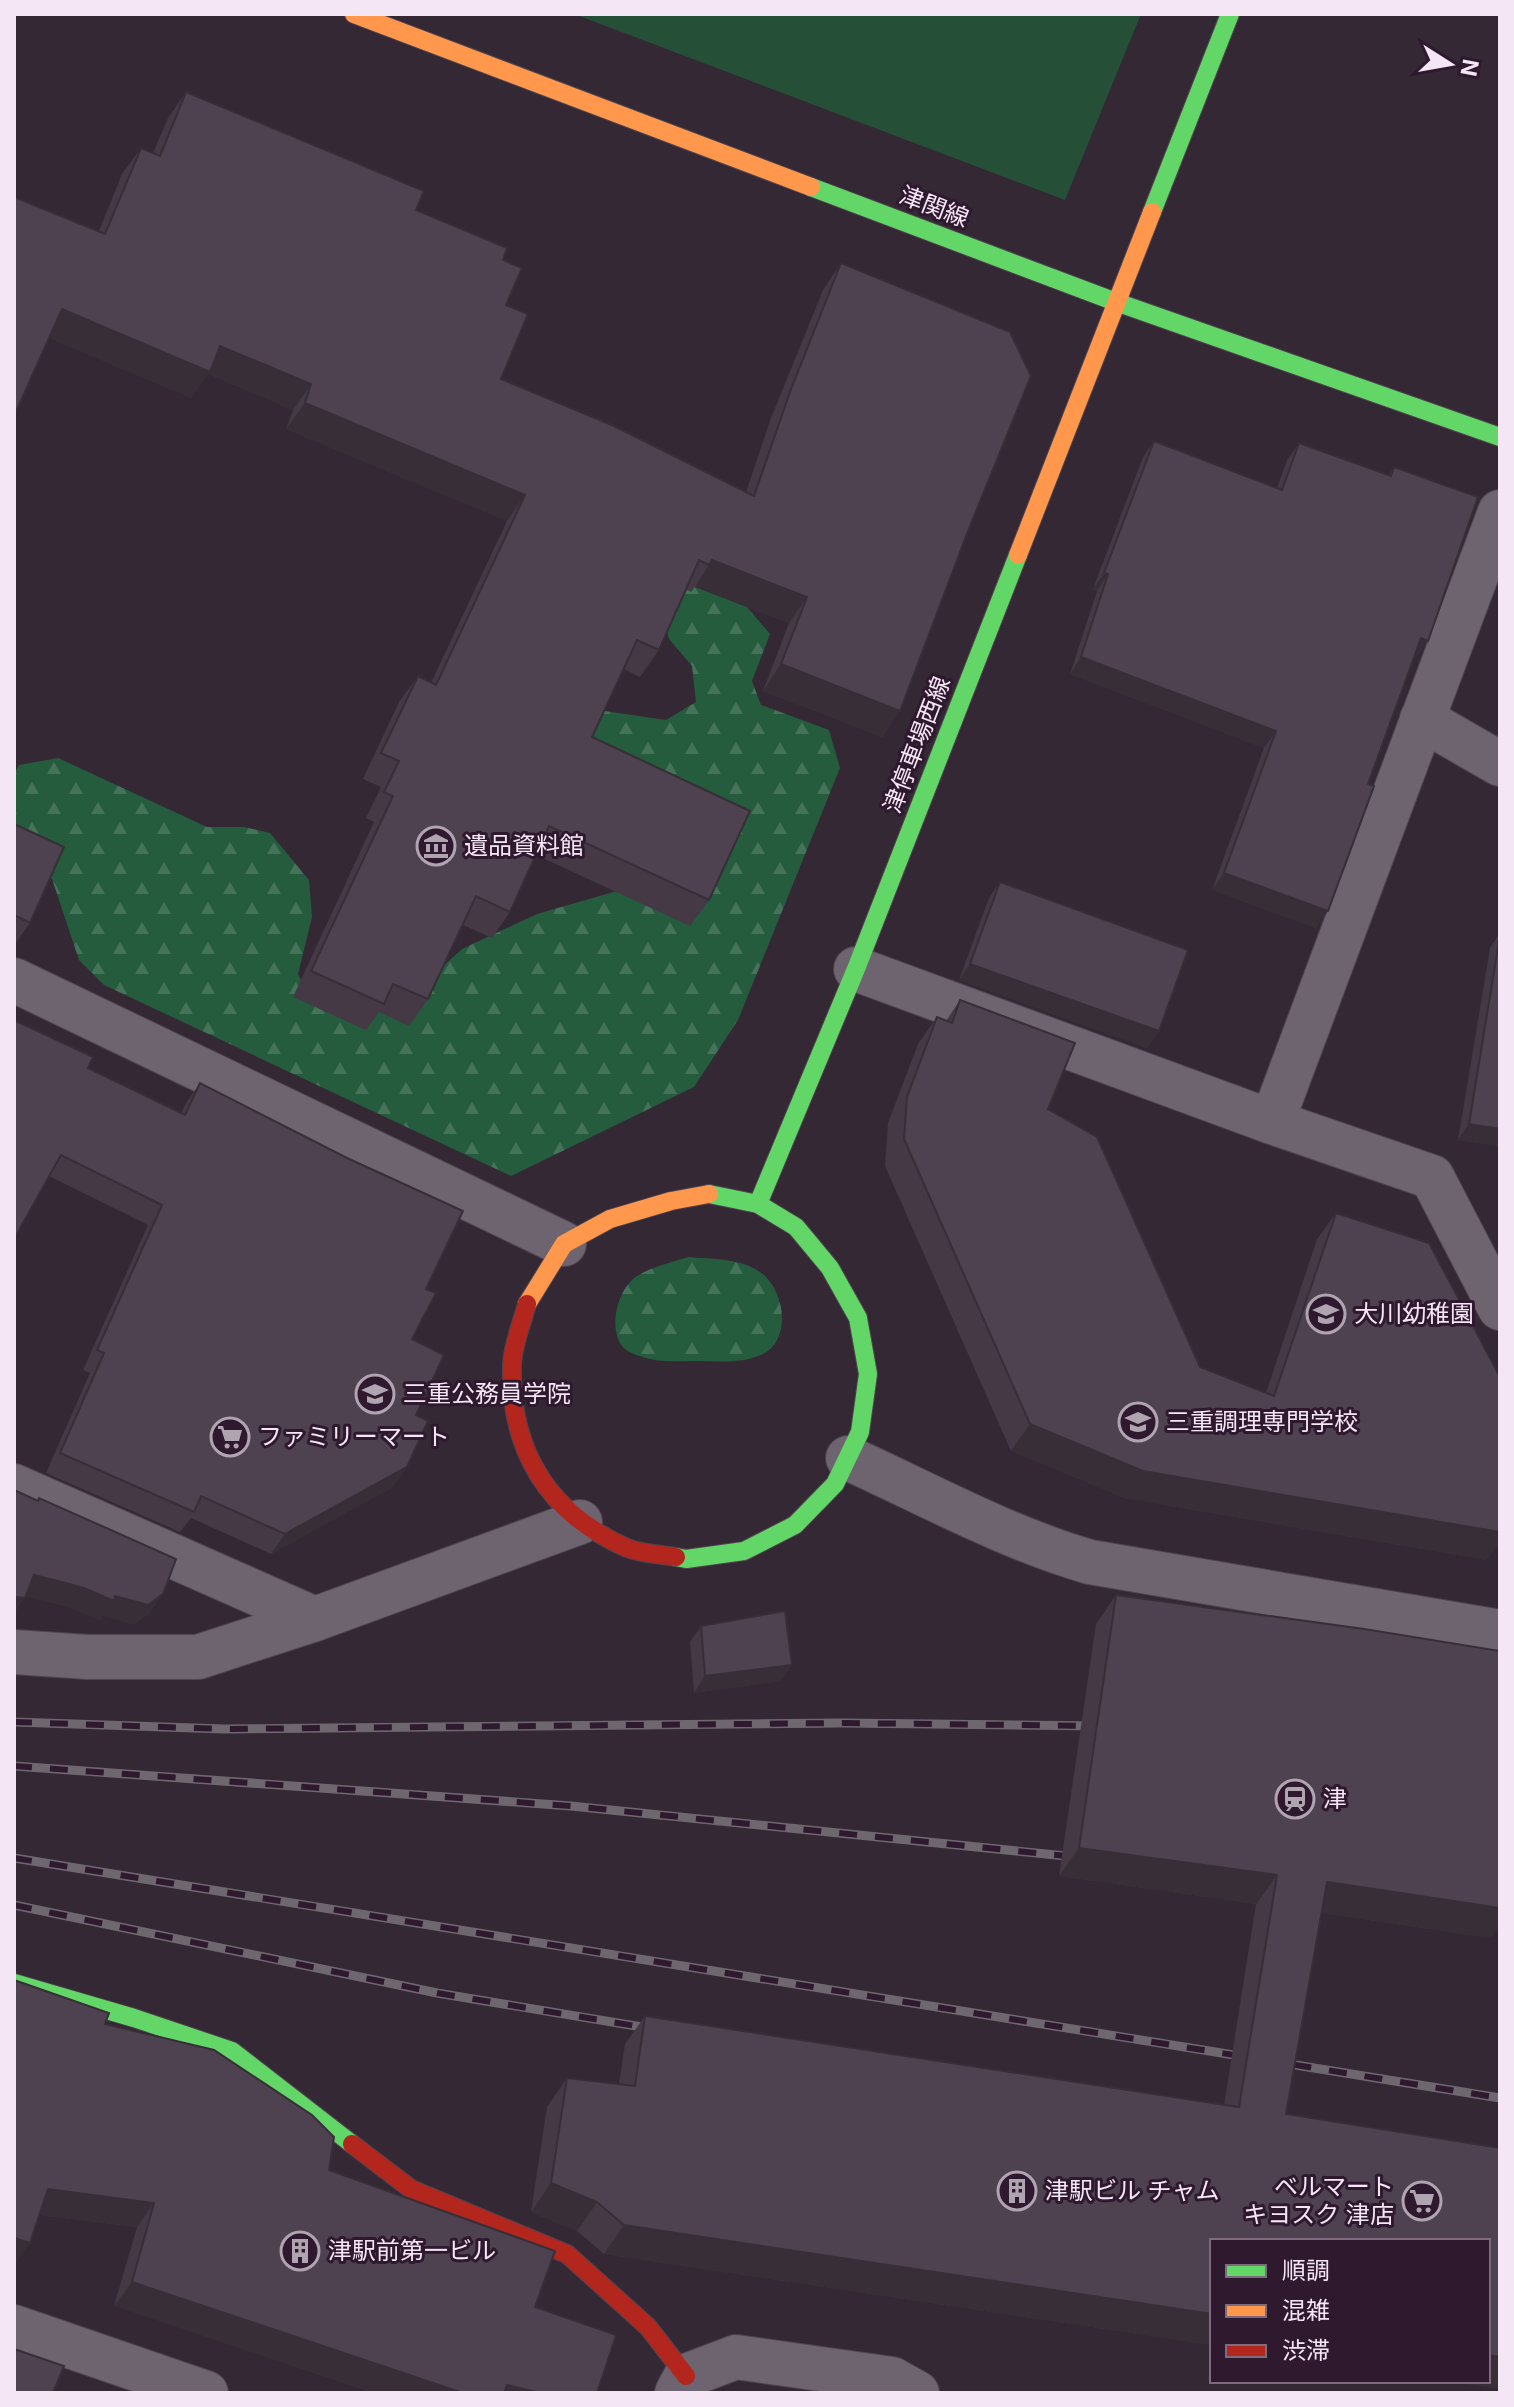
<svg xmlns="http://www.w3.org/2000/svg" width="1514" height="2407" font-family="Inter,'Noto Sans JP',sans-serif">
<style>
.green{fill:#254f37}
.forest{fill:url(#forest-firs)}
.lines{fill:none;stroke-linecap:round;stroke-linejoin:round}
.street-casing{stroke:#4f444f;stroke-width:46}
.fast-casing{stroke:#4f444f;stroke-width:20}
.slow-casing{stroke:#4f444f;stroke-width:20}
.jam-casing{stroke:#4f444f;stroke-width:20}
.street{stroke:#6e6470;stroke-width:44}
.fast{stroke:#63d668;stroke-width:18}
.slow{stroke:#ff974d;stroke-width:18}
.jam{stroke:#b3261e;stroke-width:18}
.rail-casing{stroke:#6f6770;stroke-width:9}
.rail{stroke:#2e192f;stroke-width:6;stroke-dasharray:18;stroke-linecap:butt}
.wall{fill:#443945}
.shaded-wall{fill:#372e38}
.building{fill:#4f4250;stroke:#372e38;stroke-width:2}
.labels{text-anchor:middle;stroke-width:6;stroke-linejoin:round;paint-order:stroke}
.street-label{font-size:24px;fill:#f5e6f5;stroke:#2e192f}
.poi-label{font-size:24px;fill:#f5e6f5;stroke:#2e192f;text-anchor:start}
</style>
<defs>
<pattern id="forest-firs" width="22" height="20" patternUnits="userSpaceOnUse" patternTransform="scale(2)"><rect width="22" height="20" fill="#245c3d"/><path d="M5 1l3.5 6h-7zM16 11l3.5 6h-7z" fill="#44735a"/></pattern>
</defs>
<rect width="100%" height="100%" fill="#332834"/>
<path class="green" d="M 574,14 L 1141,14 L 1065,200 Z"/>
<g class="forest">
<path d="M 702,554 L 770,634 L 752,681 L 761,705 L 829,730 L 840,768 L 738,1020 L 694,1087 L 511,1176 L 104,985 L 79,960 L 52,879 L 19,860 L 14,849 L 14,774 L 19,765 L 58,758 L 207,827 L 244,827 L 270,833 L 309,880 L 312,917 L 298,974 L 305,987 L 397,1008 L 462,949 L 537,914 L 617,891 L 589,768 L 591,709 L 666,720 L 696,702 L 692,666 L 669,639 L 662,611 Z"/>
<path d="M 688,1257 C 711,1259 740,1258 760,1272 C 785,1289 793,1341 761,1355 C 740,1364 717,1361 695,1361 C 676,1361 657,1363 640,1356 C 632,1354 624,1350 620,1343 C 610,1325 617,1294 632,1280 C 643,1269 673,1262 688,1257 Z"/>
</g>
<g class="lines">
<g class="street-casing">
<g id="street">
<path d="M 1422,719 L 1500,764"/>
<path d="M 856,969 L 1272,1122 L 1432,1177 L 1500,1308"/>
<path d="M 14,980 L 564,1244"/>
<path d="M 1272,1122 L 1500,512"/>
<path d="M 848,1458 C 925,1493 1009,1539 1090,1562 L 1500,1632"/>
<path d="M 14,1486 L 315,1619 L 580,1522"/>
<path d="M 14,1652 L 88,1657 L 198,1657 L 315,1619"/>
<path d="M 14,2327 L 206,2393"/>
<path d="M 677,2393 L 686,2376 L 736,2357 L 892,2379 L 917,2393"/>
</g>
</g>
<g class="fast-casing">
<g id="fast">
<path d="M 811,187 L 1116,302 L 1500,437"/>
<path d="M 1152,212 L 1230,14"/>
<path d="M 758,1204 L 856,969 L 1018,555"/>
<path d="M 676,1557 L 686,1559 L 744,1551 L 795,1525 L 835,1484 L 860,1432 L 868,1374 L 858,1318 L 830,1268 L 796,1227 L 758,1204 L 709,1194"/>
<path d="M 14,1983 L 134,2018 L 232,2051 L 352,2144"/>
</g>
</g>
<g class="slow-casing">
<g id="slow">
<path d="M 354,14 L 811,187"/>
<path d="M 1018,555 L 1152,212"/>
<path d="M 527,1304 L 564,1244 L 610,1219 L 671,1201 L 709,1194"/>
</g>
</g>
<g class="jam-casing">
<g id="jam">
<path d="M 527,1304 C 522,1323 513,1344 512,1364 C 509,1450 548,1513 627,1548 C 642,1554 660,1554 676,1557"/>
<path d="M 352,2144 L 411,2189 L 567,2254 L 648,2327 L 686,2376"/>
</g>
</g>
<use href="#street" class="street"/>
<use href="#fast" class="fast"/>
<use href="#slow" class="slow"/>
<use href="#jam" class="jam"/>
<g class="rail-casing">
<g id="rail">
<path d="M 14,1722 L 224,1729 L 842,1723 L 1102,1726"/>
<path d="M 14,1766 L 571,1806 L 1086,1858"/>
<path d="M 14,1858 L 1500,2098"/>
<path d="M 14,1905 L 437,1993 L 660,2030"/>
</g>
</g>
<use href="#rail" class="rail"/>
</g>
<g class="wall">
<path d="M 186,92 L 416,210 L 503,260 L 506,305 L 501,379 L 746,492 L 771,418 L 823,290 L 841,263 L 968,531 L 900,711 L 882,737 L 763,691 L 789,623 L 695,587 L 691,592 L 686,589 L 659,650 L 640,677 L 624,669 L 592,737 L 709,900 L 690,926 L 536,855 L 510,912 L 492,938 L 463,925 L 428,999 L 409,1026 L 379,1012 L 366,1030 L 293,997 L 374,822 L 366,818 L 381,787 L 363,779 L 399,702 L 418,676 L 431,683 L 507,521 L 286,429 L 293,410 L 208,374 L 191,398 L 49,338 L 99,231 L 122,174 L 141,148 L 153,153 L 168,118 Z"/>
<path d="M 1154,441 L 1277,488 L 1287,460 L 1299,443 L 1388,476 L 1394,467 L 1428,641 L 1416,657 L 1414,657 L 1316,928 L 1212,890 L 1264,748 L 1070,674 L 1097,591 L 1093,589 L 1143,457 Z"/>
<path d="M 14,824 L 30,923 L 15,944 L 14,943 Z"/>
<path d="M 1000,882 L 1159,1031 L 1147,1048 L 959,980 L 989,898 Z"/>
<path d="M 1500,933 L 1500,1146 L 1458,1140 L 1490,948 Z"/>
<path d="M 960,1000 L 1048,1109 L 1200,1367 L 1266,1393 L 1317,1239 L 1336,1213 L 1487,1560 L 1124,1498 L 1011,1451 L 885,1166 L 888,1123 L 918,1044 L 937,1017 L 946,1021 Z"/>
<path d="M 88,1068 L 181,1113 L 186,1103 L 200,1083 L 426,1289 L 412,1339 L 416,1415 L 407,1467 L 393,1487 L 271,1554 L 191,1518 L 180,1532 L 46,1473 L 90,1373 L 83,1370 L 148,1225 L 49,1176 Z"/>
<path d="M 1116,1595 L 1491,1938 L 1321,1913 L 1286,2114 L 1500,2389 L 1449,2381 L 1488,2381 L 1212,2241 L 1212,2345 L 604,2254 L 577,2231 L 531,2212 L 547,2107 L 567,2078 L 619,2084 L 625,2044 L 645,2016 L 1224,2105 L 1256,1904 L 1059,1876 L 1096,1624 Z"/>
<path d="M 701,1626 L 792,1665 L 781,1681 L 694,1693 L 690,1642 Z"/>
<path d="M 105,2024 L 312,2115 L 114,2306 L 137,2227 L 39,2215 Z"/>
</g>
<g class="shaded-wall">
<path d="M 62,309 L 220,346 L 311,384 L 293,410 L 208,374 L 191,398 L 44,336 Z"/>
<path d="M 305,403 L 525,495 L 507,521 L 286,429 Z"/>
<path d="M 712,560 L 807,597 L 789,623 L 695,587 Z"/>
<path d="M 1104,573 L 1108,574 L 1097,591 L 1093,589 Z"/>
<path d="M 1421,638 L 1428,641 L 1416,657 L 1409,655 Z"/>
<path d="M 1081,657 L 1276,731 L 1264,748 L 1070,674 Z"/>
<path d="M 781,664 L 900,711 L 882,737 L 763,691 Z"/>
<path d="M 1224,873 L 1328,911 L 1316,928 L 1212,890 Z"/>
<path d="M 970,964 L 1159,1031 L 1147,1048 L 959,980 Z"/>
<path d="M 1469,1124 L 1500,1129 L 1500,1146 L 1458,1140 Z"/>
<path d="M 1030,1424 L 1500,1532 L 1500,1542 L 1487,1560 L 1124,1498 L 1011,1451 Z"/>
<path d="M 407,1467 L 393,1487 L 271,1554 L 285,1534 Z"/>
<path d="M 34,1575 L 115,1596 L 163,1594 L 149,1614 L 134,1625 L 102,1616 L 100,1621 L 70,1608 L 21,1595 Z"/>
<path d="M 14,1597 L 25,1598 L 14,1614 Z"/>
<path d="M 792,1665 L 781,1681 L 694,1693 L 705,1676 Z"/>
<path d="M 1079,1848 L 1277,1875 L 1256,1904 L 1059,1876 Z"/>
<path d="M 1327,1882 L 1500,1908 L 1500,1925 L 1491,1938 L 1307,1911 Z"/>
<path d="M 551,2183 L 597,2202 L 577,2231 L 531,2212 Z"/>
<path d="M 48,2189 L 154,2203 L 137,2227 L 31,2214 Z"/>
<path d="M 624,2225 L 1212,2314 L 1212,2345 L 604,2254 Z"/>
<path d="M 14,2238 L 30,2243 L 14,2266 Z"/>
<path d="M 132,2282 L 463,2393 L 372,2393 L 114,2306 Z"/>
<path d="M 1488,2355 L 1500,2357 L 1500,2389 L 1449,2381 L 1488,2381 Z"/>
<path d="M 507,2385 L 541,2393 L 502,2393 Z"/>
</g>
<g class="building">
<path d="M 186,92 L 424,191 L 416,210 L 507,248 L 503,260 L 522,268 L 506,305 L 528,314 L 501,379 L 614,426 L 754,496 L 790,392 L 841,263 L 1010,332 L 1031,376 L 968,531 L 900,711 L 781,664 L 807,597 L 712,560 L 709,565 L 699,560 L 659,650 L 637,640 L 592,737 L 750,811 L 709,900 L 549,826 L 510,912 L 476,896 L 428,999 L 393,984 L 384,1004 L 311,971 L 393,796 L 384,792 L 399,761 L 381,753 L 418,676 L 436,685 L 525,495 L 305,403 L 311,384 L 220,346 L 210,372 L 62,309 L 14,416 L 14,197 L 105,234 L 141,148 L 160,156 Z"/>
<path d="M 1154,441 L 1282,490 L 1299,443 L 1391,476 L 1394,467 L 1478,497 L 1428,641 L 1421,638 L 1368,784 L 1374,786 L 1328,911 L 1224,873 L 1276,731 L 1081,657 L 1108,574 L 1104,573 Z"/>
<path d="M 14,824 L 64,847 L 30,923 L 14,915 Z"/>
<path d="M 1000,882 L 1188,950 L 1159,1031 L 970,964 Z"/>
<path d="M 1500,935 L 1500,1129 L 1469,1124 Z"/>
<path d="M 960,1000 L 1075,1043 L 1048,1109 L 1097,1137 L 1200,1367 L 1274,1396 L 1336,1213 L 1429,1243 L 1500,1377 L 1500,1532 L 1143,1471 L 1030,1424 L 904,1139 L 907,1097 L 937,1017 L 952,1023 Z"/>
<path d="M 14,1020 L 93,1057 L 88,1068 L 185,1115 L 200,1083 L 347,1158 L 463,1211 L 426,1289 L 436,1293 L 412,1339 L 444,1355 L 416,1415 L 428,1421 L 407,1467 L 285,1534 L 201,1496 L 194,1512 L 60,1453 L 104,1353 L 97,1350 L 162,1205 L 61,1155 L 14,1239 Z"/>
<path d="M 14,1490 L 38,1501 L 39,1498 L 176,1559 L 163,1594 L 148,1605 L 115,1596 L 114,1601 L 84,1588 L 34,1575 L 25,1598 L 14,1597 Z"/>
<path d="M 1116,1595 L 1364,1629 L 1500,1651 L 1500,1908 L 1327,1882 L 1286,2114 L 1500,2148 L 1500,2357 L 1488,2355 L 1488,2241 L 1212,2241 L 1212,2314 L 624,2225 L 597,2202 L 551,2183 L 567,2078 L 635,2086 L 645,2016 L 1239,2107 L 1277,1875 L 1079,1848 Z"/>
<path d="M 785,1611 L 792,1665 L 705,1676 L 701,1626 Z"/>
<path d="M 14,1980 L 109,2013 L 105,2024 L 214,2050 L 312,2115 L 334,2137 L 329,2170 L 555,2251 L 535,2307 L 616,2335 L 597,2393 L 541,2393 L 507,2385 L 504,2393 L 463,2393 L 132,2282 L 154,2203 L 48,2189 L 30,2243 L 14,2238 Z"/>
<path d="M 14,2349 L 64,2366 L 53,2393 L 14,2393 Z"/>
</g>
<defs>
<g id="museum-ring" transform="scale(2)"><circle r="9.5" fill="#2e192f" stroke="#b1a4b1" stroke-width="1.5"/><path d="M0-6L6-3V-2H-6V-3ZM-5-1h2V3h-2ZM-1-1h2V3h-2ZM3-1h2V3H3ZM-6 4H6V6H-6Z" fill="#b1a4b1"/></g>
<g id="school-ring" transform="scale(2)"><circle r="9.5" fill="#2e192f" stroke="#b1a4b1" stroke-width="1.5"/><path d="M0-5L7-2L0 1L-7-2ZM-4 1L0 2.5L4 1V4Q0 6-4 4Z" fill="#b1a4b1"/></g>
<g id="university-ring" transform="scale(2)"><circle r="9.5" fill="#2e192f" stroke="#b1a4b1" stroke-width="1.5"/><path d="M0-5L7-2L0 1L-7-2ZM-4 1L0 2.5L4 1V4Q0 6-4 4Z" fill="#b1a4b1"/></g>
<g id="supermarket-ring" transform="scale(2)"><circle r="9.5" fill="#2e192f" stroke="#b1a4b1" stroke-width="1.5"/><path d="M-6-5.5h2.5l.6 2H6L4.5 2H-2.5L-4.4-4H-6ZM-1.5 3.2a1.3 1.3 0 1 0 .1 0ZM3 3.2a1.3 1.3 0 1 0 .1 0Z" fill="#b1a4b1"/></g>
<g id="station-ring" transform="scale(2)"><circle r="9.5" fill="#2e192f" stroke="#b1a4b1" stroke-width="1.5"/><path d="M-3-6H3Q5-6 5-4V2Q5 4 3 4L4.5 6H3L1.5 4h-3L-3 6H-4.5L-3 4Q-5 4-5 2V-4Q-5-6-3-6ZM-3.5-4v3h7v-3ZM-3.5 1v1.5H-2V1ZM2 1v1.5H3.5V1Z" fill="#b1a4b1"/></g>
<g id="building-ring" transform="scale(2)"><circle r="9.5" fill="#2e192f" stroke="#b1a4b1" stroke-width="1.5"/><path d="M-4-6H4V6H1V3H-1V6H-4ZM-2.5-4.3h1.7v1.8h-1.7ZM.8-4.3h1.7v1.8H.8ZM-2.5-1h1.7V.8h-1.7ZM.8-1h1.7V.8H.8Z" fill="#b1a4b1"/></g>
</defs>
<g fill-rule="evenodd">
<use href="#museum-ring" x="436" y="846"/>
<use href="#school-ring" x="1326" y="1314"/>
<use href="#school-ring" x="375" y="1394"/>
<use href="#university-ring" x="1138" y="1422"/>
<use href="#supermarket-ring" x="230" y="1437"/>
<use href="#station-ring" x="1295" y="1799"/>
<use href="#building-ring" x="1017" y="2191"/>
<use href="#supermarket-ring" x="1422" y="2201"/>
<use href="#building-ring" x="300" y="2251"/>
</g>
<g class="labels">
<g class="street-label">
<text transform="translate(934 207) rotate(21)" y="8">津関線</text>
<text transform="translate(917 745) rotate(-69)" y="8">津停車場西線</text>
</g>
<g class="poi-label">
<text x="464" y="854">遺品資料館</text>
<text x="1354" y="1322">大川幼稚園</text>
<text x="403" y="1402">三重公務員学院</text>
<text x="1166" y="1430">三重調理専門学校</text>
<text x="258" y="1445">ファミリーマート</text>
<text x="1323" y="1807">津</text>
<text x="1394" y="2195" text-anchor="end">ベルマート<tspan x="1394" dy="28">キヨスク 津店</tspan></text>
<text x="1045" y="2199">津駅ビル チャム</text>
<text x="328" y="2259">津駅前第一ビル</text>
</g>
</g>
<rect width="1514" height="2407" fill="none" stroke="#f5e6f5" stroke-width="32"/>
<rect x="1210" y="2239" width="280" height="144" fill="#2e192f" stroke="#7e6b7e" stroke-width="2"/>
<rect x="1226" y="2265" width="40" height="12" fill="#63d668" stroke="#7e6b7e" stroke-width="2"/>
<text x="1282" y="2279" font-size="24" fill="#f5e6f5">順調</text>
<rect x="1226" y="2305" width="40" height="12" fill="#ff974d" stroke="#7e6b7e" stroke-width="2"/>
<text x="1282" y="2319" font-size="24" fill="#f5e6f5">混雑</text>
<rect x="1226" y="2345" width="40" height="12" fill="#b3261e" stroke="#7e6b7e" stroke-width="2"/>
<text x="1282" y="2359" font-size="24" fill="#f5e6f5">渋滞</text>
<g transform="translate(1450 64) rotate(101)" stroke="#2e192f" stroke-width="6" paint-order="stroke">
<path d="M0-6L14 30L0 20L-14 30Z" fill="#f5e6f5"/>
<text y="-12" font-size="22" font-weight="bold" text-anchor="middle" fill="#f5e6f5">N</text>
</g>
</svg>
